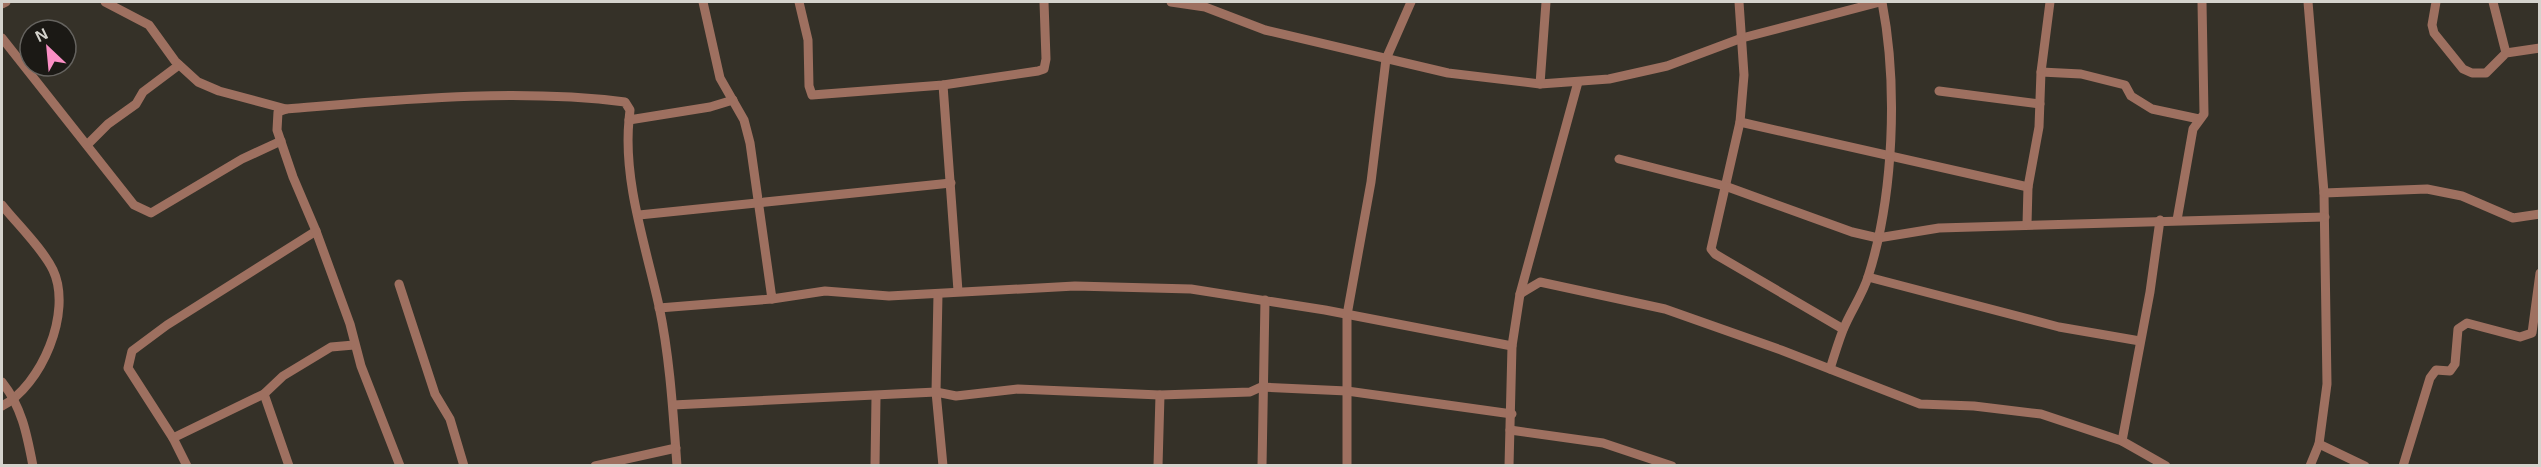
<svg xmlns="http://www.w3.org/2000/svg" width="2541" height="467" font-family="Arial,sans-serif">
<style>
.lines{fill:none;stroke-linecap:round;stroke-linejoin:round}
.street{stroke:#9e7060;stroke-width:9}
</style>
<rect width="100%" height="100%" fill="#353128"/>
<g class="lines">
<g class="street">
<path d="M 105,2 L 149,25 L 175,61 L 198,82 L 219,91 L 286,109"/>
<path d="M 703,2 L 720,78 L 744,120 L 750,143 L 772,299 L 825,291 L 889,296 L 1075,286 L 1191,289 L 1325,310 L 1512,346"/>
<path d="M 799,2 L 808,40 L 809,86 L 812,95 L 943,85 L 1038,71 L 1044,69 L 1046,59 L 1044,2"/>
<path d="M 1171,2 L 1205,7 L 1265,30 L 1448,73 L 1540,84 L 1609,79 L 1667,66 L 1742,38 L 1880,2"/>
<path d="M 1739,2 L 1744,75 L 1740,122 L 1711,249 L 1715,254 L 1843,329"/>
<path d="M 2308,2 L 2324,193 L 2327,384 L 2319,444 L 2310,466"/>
<path d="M 2436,2 L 2432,25 L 2434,33 L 2463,69 L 2472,73 L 2486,73 L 2506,53 L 2540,48"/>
<path d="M 2493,2 L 2506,53"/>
<path d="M 2,4 L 6,2"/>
<path d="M 2,38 L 134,205 L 151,213 L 242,159 L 281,141"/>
<path d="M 2041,72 L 2081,74 L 2125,85 L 2131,96 L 2152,109 L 2199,119"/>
<path d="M 1540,84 L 1546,2"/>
<path d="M 943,85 L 958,291"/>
<path d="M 1939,91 L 2040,104"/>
<path d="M 629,120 C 623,181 646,247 659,306 C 670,358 673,412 677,466"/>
<path d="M 1740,122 L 2028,187"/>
<path d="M 88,144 L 108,124 L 136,104 L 143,92 L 179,65"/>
<path d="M 1619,159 L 1725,186 L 1852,232 L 1878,238 L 1939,228 L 2325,217"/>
<path d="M 2324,193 L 2427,189 L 2462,196 L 2513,218 L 2540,214"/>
<path d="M 2,205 C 17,224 43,249 53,270 C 73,312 41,386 2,406"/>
<path d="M 639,215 L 951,183"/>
<path d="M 2177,220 L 2193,129 L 2204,114 L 2202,2"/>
<path d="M 2027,224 L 2028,187 L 2039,127 L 2041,72 L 2050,2"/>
<path d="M 1868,277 L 2059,327 L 2140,341"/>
<path d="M 399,284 L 435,394 L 450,419 L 464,466"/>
<path d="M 938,294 L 936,392 L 943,466"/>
<path d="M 1520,294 L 1540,282 L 1665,309 L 1781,350 L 1920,404 L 1974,406 L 2041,414 L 2122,441 L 2166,466"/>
<path d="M 659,308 L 772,299"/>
<path d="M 1830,369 C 1834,356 1838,343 1843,330 C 1850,312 1862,296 1868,277 C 1894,196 1898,85 1882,2"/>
<path d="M 2,382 C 22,407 27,435 33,466"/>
<path d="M 264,394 L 289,466"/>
<path d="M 673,405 L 936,392 L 956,396 L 1018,389 L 1160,395 L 1250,392 L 1261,387 L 1347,391 L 1512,414"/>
<path d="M 1510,430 L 1603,443 L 1672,466"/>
<path d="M 173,438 L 264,394 L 283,376 L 331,347 L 354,345"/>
<path d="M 2122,441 L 2150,292 L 2160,220"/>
<path d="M 2319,444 L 2365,466"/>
<path d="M 187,466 L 173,438 L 128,368 L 132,351 L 167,325 L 316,231"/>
<path d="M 400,466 L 361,366 L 350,324 L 316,231 L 293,177 L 277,130 L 278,112 L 286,109 C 397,100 513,88 625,102 L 630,110 L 629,120 L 710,107 L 733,100"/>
<path d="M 595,466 L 676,448"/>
<path d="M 875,466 L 876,397"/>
<path d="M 1158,466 L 1160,395"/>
<path d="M 1262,466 L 1265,300"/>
<path d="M 1347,466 L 1347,315 L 1371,182 L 1386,59 L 1411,2"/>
<path d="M 1509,466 L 1512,346 L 1520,294 L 1578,82"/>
<path d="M 2403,466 L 2430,378 L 2436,370 L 2450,371 L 2455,364 L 2458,329 L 2467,323 L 2520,337 L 2532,333 L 2540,273"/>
</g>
</g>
<rect width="2541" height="467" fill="none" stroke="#d5d3cd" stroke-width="6"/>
<g transform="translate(48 48) rotate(334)"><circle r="28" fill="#1b1915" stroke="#65635f" stroke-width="1.5"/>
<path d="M0-4.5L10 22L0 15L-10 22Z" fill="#fb8fc5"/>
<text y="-9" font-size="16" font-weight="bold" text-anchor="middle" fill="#d5d3cd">N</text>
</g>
</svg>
